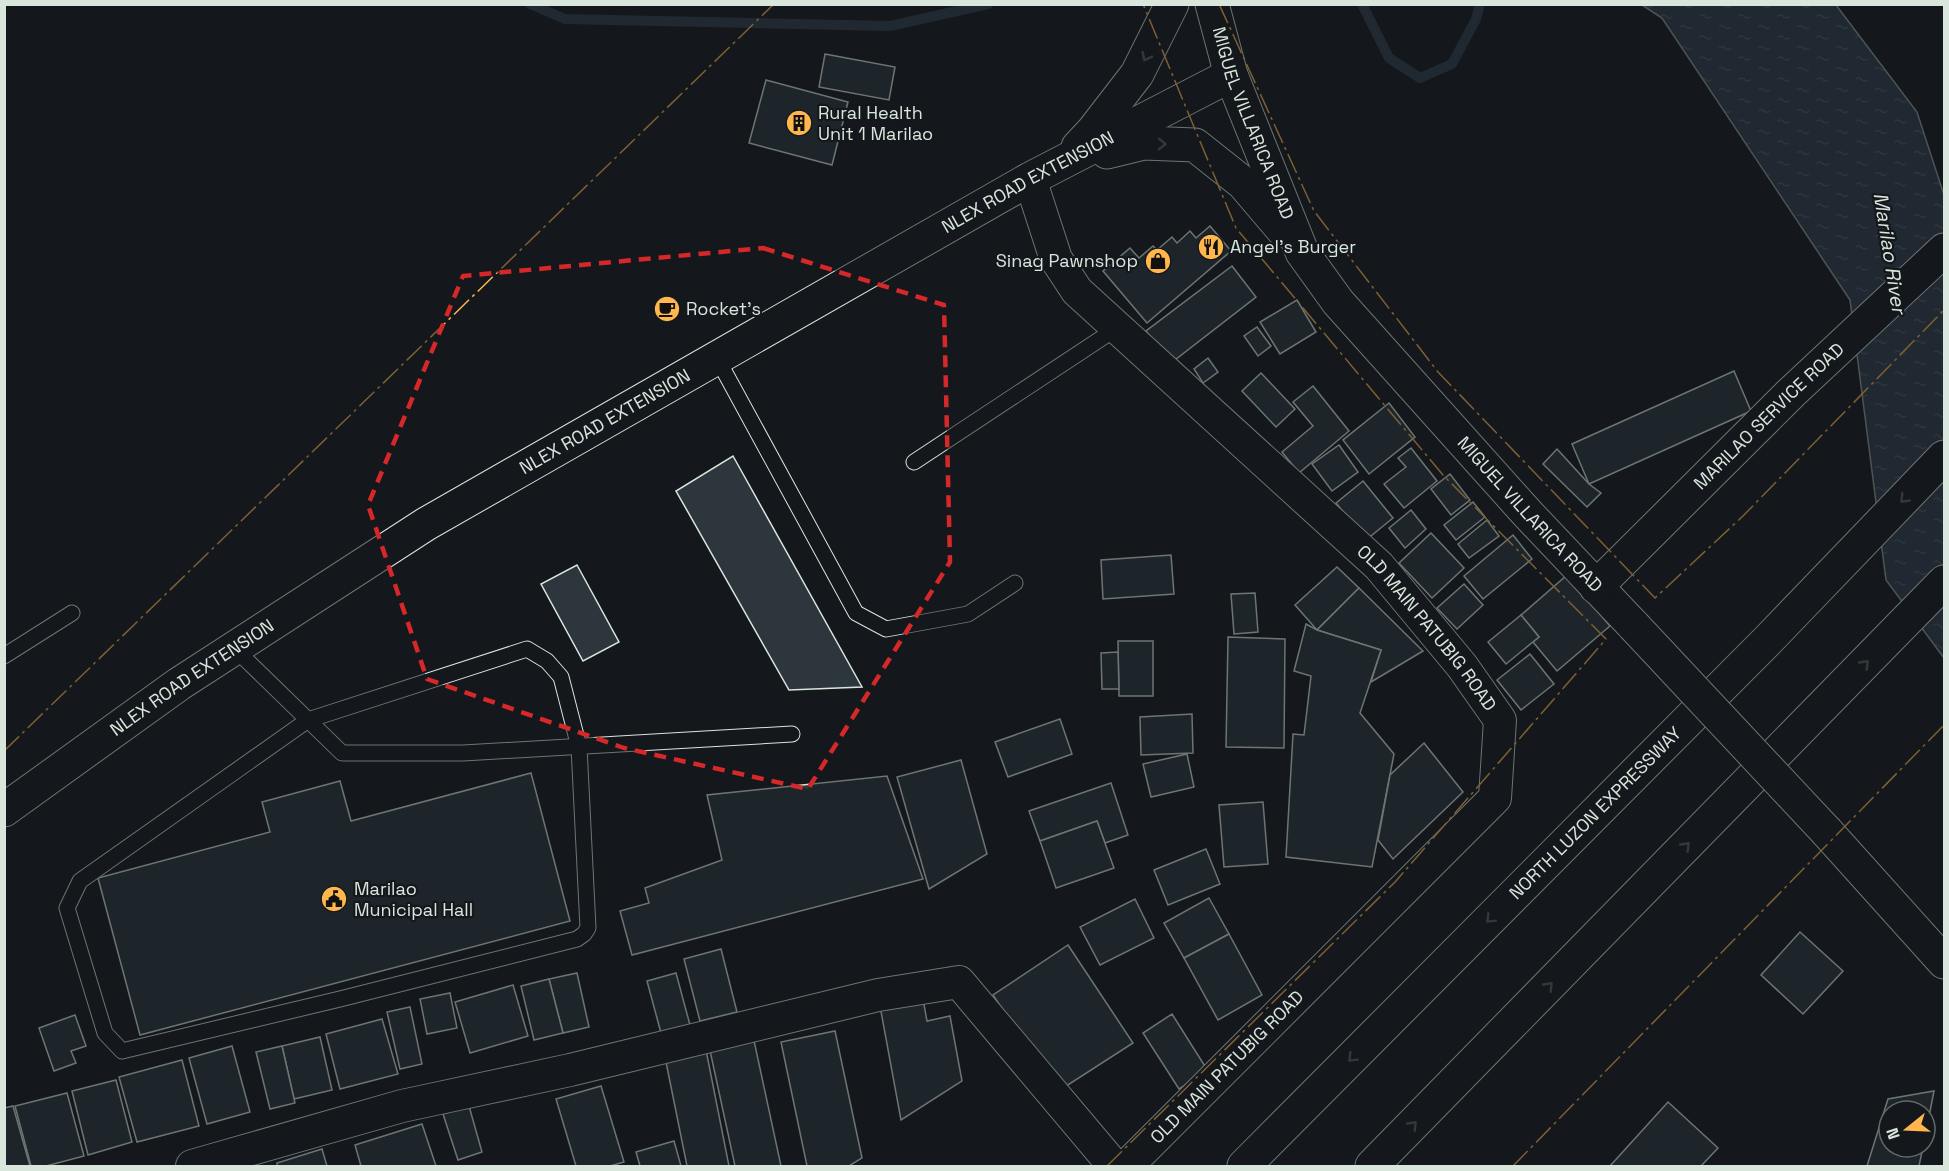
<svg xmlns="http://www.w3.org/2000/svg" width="1949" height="1171" font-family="'Space Grotesk',sans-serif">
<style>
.water{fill:url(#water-ripples);stroke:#939e99;stroke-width:1.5}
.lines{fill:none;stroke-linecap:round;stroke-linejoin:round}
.stream{stroke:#2f3f4d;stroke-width:10}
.building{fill:#2c363c;stroke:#d8e6dc;stroke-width:1.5}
.lane-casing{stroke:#d8e6dc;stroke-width:17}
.street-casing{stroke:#d8e6dc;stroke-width:34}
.secondary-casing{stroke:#d8e6dc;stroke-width:35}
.highway-casing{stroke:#d8e6dc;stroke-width:35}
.lane{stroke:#14181c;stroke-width:15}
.street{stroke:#14181c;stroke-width:32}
.secondary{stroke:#14181c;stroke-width:33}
.highway{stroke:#14181c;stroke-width:33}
.secondary-bridge-casing{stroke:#d8e6dc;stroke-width:35;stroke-linecap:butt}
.secondary-bridge{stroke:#14181c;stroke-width:33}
.power{stroke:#ffb74d;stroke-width:1.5;stroke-dasharray:21 4.5 3 4.5;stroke-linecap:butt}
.oneway{stroke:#59605f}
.marked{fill:none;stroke:#d62828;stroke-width:4.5;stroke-dasharray:12 8;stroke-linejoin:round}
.labels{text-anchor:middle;stroke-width:4.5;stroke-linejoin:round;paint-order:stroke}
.poi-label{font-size:18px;fill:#d8e6dc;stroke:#14181c;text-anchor:start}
.street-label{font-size:18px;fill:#d8e6dc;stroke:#14181c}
.water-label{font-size:20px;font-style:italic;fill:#d8e6dc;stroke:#14181c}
</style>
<defs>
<pattern id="water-ripples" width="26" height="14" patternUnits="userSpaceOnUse" patternTransform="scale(1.5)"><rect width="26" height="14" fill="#2f3f4d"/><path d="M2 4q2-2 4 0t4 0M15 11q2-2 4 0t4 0" fill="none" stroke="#4c5b66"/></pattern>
</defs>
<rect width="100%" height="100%" fill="#14181c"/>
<path class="water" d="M 1642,5 L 1836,5 L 1917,112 L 1944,195 L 1944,658 L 1886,580 L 1850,300 L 1662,18 Z"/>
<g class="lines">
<g class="stream">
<path d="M 530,4 L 565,19 L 890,26 L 988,4"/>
<path d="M 1362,4 L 1389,58 L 1420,78 L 1452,64 L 1476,19 L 1480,4"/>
</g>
</g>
<g class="building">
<path d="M 825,54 L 895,67 L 889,100 L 819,87 Z"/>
<path d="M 766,80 L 848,102 L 832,165 L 749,143 Z"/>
<path d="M 1210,226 L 1231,251 L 1147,323 L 1103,271 L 1130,248 L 1139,258 L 1153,246 L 1157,250 L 1172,237 L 1177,243 L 1190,231 L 1196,238 Z"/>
<path d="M 1232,266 L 1256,297 L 1171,363 L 1146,331 Z"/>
<path d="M 1297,300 L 1316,332 L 1280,354 L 1260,322 Z"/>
<path d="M 1257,327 L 1271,346 L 1258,356 L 1244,336 Z"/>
<path d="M 1208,358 L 1218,372 L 1203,383 L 1194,369 Z"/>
<path d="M 1734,371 L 1751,411 L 1589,484 L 1572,444 Z"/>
<path d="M 1261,373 L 1295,409 L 1276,427 L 1242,391 Z"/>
<path d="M 1313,386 L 1349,431 L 1299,473 L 1282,452 L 1313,426 L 1293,402 Z"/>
<path d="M 1389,403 L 1415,437 L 1369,474 L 1343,440 Z"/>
<path d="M 1339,445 L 1358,472 L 1332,491 L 1312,464 Z"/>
<path d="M 1411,448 L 1437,481 L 1404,508 L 1384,484 L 1406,467 L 1398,458 Z"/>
<path d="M 1557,449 L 1589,484 L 1601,493 L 1587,507 L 1543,464 Z"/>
<path d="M 733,456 L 862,687 L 789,690 L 676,491 Z"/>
<path d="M 1450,474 L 1470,500 L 1451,515 L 1431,489 Z"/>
<path d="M 1363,481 L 1393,518 L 1366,540 L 1336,503 Z"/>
<path d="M 1473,502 L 1485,517 L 1456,540 L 1444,525 Z"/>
<path d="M 1411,510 L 1426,529 L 1405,548 L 1389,528 Z"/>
<path d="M 1487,520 L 1499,536 L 1469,558 L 1458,544 Z"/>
<path d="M 1431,533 L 1464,568 L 1432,598 L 1399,563 Z"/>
<path d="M 1513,535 L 1532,559 L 1483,599 L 1464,576 Z"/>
<path d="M 1171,555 L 1174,594 L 1103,599 L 1101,560 Z"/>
<path d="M 577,565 L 619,642 L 583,661 L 541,584 Z"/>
<path d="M 1337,567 L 1359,588 L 1317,630 L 1295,605 Z"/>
<path d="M 1567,575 L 1610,626 L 1557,671 L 1533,642 L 1539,637 L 1521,615 Z"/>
<path d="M 1464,584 L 1483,605 L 1457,629 L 1437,608 Z"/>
<path d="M 1359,588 L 1423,651 L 1371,682 L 1381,650 L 1317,630 Z"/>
<path d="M 1255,593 L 1258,632 L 1234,634 L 1231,594 Z"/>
<path d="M 1521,615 L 1539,637 L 1506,664 L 1488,642 Z"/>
<path d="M 1306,624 L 1317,630 L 1381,650 L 1360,713 L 1394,754 L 1372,867 L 1286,857 L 1293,734 L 1304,735 L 1311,676 L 1294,671 Z"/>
<path d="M 1228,637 L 1285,639 L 1284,748 L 1226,747 Z"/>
<path d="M 1118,641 L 1153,641 L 1153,696 L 1119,696 Z"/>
<path d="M 1118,652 L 1119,689 L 1102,689 L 1101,653 Z"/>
<path d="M 1530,654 L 1554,684 L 1521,710 L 1497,680 Z"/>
<path d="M 1192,714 L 1193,753 L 1141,755 L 1140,717 Z"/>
<path d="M 1060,719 L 1072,754 L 1008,777 L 995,742 Z"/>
<path d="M 1424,743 L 1463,792 L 1393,859 L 1378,840 L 1390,775 Z"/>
<path d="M 1187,754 L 1194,787 L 1151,797 L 1143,764 Z"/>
<path d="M 961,760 L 987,854 L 929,889 L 897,777 Z"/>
<path d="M 531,773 L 570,921 L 140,1035 L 98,878 L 270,832 L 262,802 L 340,781 L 351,821 Z"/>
<path d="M 887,776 L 923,879 L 632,955 L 620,911 L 649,903 L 645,888 L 722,860 L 707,795 Z"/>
<path d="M 1111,783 L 1128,835 L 1105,843 L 1097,821 L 1040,841 L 1029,811 Z"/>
<path d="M 1263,802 L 1268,864 L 1224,867 L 1219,805 Z"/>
<path d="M 1097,821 L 1114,868 L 1056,888 L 1040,841 Z"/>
<path d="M 1206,849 L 1220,884 L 1168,905 L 1154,870 Z"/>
<path d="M 1209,898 L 1229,934 L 1184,958 L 1164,923 Z"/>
<path d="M 1135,899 L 1154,938 L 1100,965 L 1080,927 Z"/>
<path d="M 1800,932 L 1843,971 L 1803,1014 L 1761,975 Z"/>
<path d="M 1229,934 L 1262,995 L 1218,1020 L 1184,958 Z"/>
<path d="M 1068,945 L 1133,1043 L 1057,1092 L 993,995 Z"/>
<path d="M 721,949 L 737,1012 L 700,1021 L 684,959 Z"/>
<path d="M 577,973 L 589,1027 L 563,1033 L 549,979 Z"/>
<path d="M 676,973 L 690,1025 L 661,1033 L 647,981 Z"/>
<path d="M 549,979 L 563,1033 L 534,1040 L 521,986 Z"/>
<path d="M 513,985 L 528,1036 L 470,1053 L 455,1002 Z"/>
<path d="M 450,993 L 457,1028 L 427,1034 L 420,999 Z"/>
<path d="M 923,999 L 927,1021 L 950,1016 L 962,1081 L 901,1120 L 880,1006 Z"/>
<path d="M 410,1007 L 422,1064 L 400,1069 L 387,1012 Z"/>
<path d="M 1172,1014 L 1208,1071 L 1179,1089 L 1143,1033 Z"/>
<path d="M 75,1015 L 86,1046 L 71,1051 L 76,1063 L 54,1071 L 39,1028 Z"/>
<path d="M 382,1019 L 398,1074 L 340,1089 L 326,1034 Z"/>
<path d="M 835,1031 L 862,1158 L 849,1166 L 807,1166 L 781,1042 Z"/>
<path d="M 753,1036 L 781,1166 L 735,1166 L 709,1046 Z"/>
<path d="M 320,1037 L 332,1090 L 294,1099 L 282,1046 Z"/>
<path d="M 232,1046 L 250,1112 L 207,1124 L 189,1058 Z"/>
<path d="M 282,1046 L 295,1103 L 270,1109 L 256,1052 Z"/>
<path d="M 706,1050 L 729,1166 L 687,1166 L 665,1057 Z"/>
<path d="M 182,1060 L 199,1126 L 137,1142 L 119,1077 Z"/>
<path d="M 116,1080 L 132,1142 L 88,1155 L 72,1091 Z"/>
<path d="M 601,1086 L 624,1162 L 610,1166 L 576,1166 L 556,1099 Z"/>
<path d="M 1934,1091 L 1925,1137 L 1925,1111 L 1889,1111 L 1889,1147 L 1923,1147 L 1919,1166 L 1867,1166 L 1888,1099 Z"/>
<path d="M 67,1093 L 84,1156 L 46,1166 L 31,1166 L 15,1106 Z"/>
<path d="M 1668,1102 L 1718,1148 L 1701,1166 L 1610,1166 Z"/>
<path d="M 13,1106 L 30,1166 L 4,1166 L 4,1108 Z"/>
<path d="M 469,1106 L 482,1152 L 458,1160 L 443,1114 Z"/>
<path d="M 422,1124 L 436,1166 L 361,1166 L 355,1145 Z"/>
<path d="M 674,1141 L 681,1166 L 640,1166 L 636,1152 Z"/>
<path d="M 322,1149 L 327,1166 L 277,1166 L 277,1163 Z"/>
</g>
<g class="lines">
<g class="lane-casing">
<g id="lane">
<path d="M 717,358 L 856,613 L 886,629 L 968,614 L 1015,583"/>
<path d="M 914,462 L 1117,328"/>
<path d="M 233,647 L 342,753 L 463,753 L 792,734"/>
<path d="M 527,649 L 547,661 L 561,677 L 579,747 L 588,928 L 584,934 L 577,939 L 340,999 L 122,1051 L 105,1033 L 67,908 L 80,881 L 308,720 Z"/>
<path d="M 4,656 L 72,613"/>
</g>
</g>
<g class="street-casing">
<g id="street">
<path id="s1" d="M 1030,179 L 1056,259 L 1077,291 L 1379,566 L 1462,666 L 1500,720 L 1495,798 L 1127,1166"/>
<path d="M 192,1166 L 402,1106 L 570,1070 L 878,995 L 959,982 L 1114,1166"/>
</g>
</g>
<g class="secondary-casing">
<g id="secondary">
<path id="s2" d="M 1212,4 L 1231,75 L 1302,252 L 1338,302 L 1527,513 L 1634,626"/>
<path d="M 1078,147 L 1093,131 L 1137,74 L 1172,4"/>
<path d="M 1107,152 L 1144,143 L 1195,145 L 1243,183 L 1283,230"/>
<path id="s3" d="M 1596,587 L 1791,393 L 1944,250"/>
<path id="s4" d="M 4,810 L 179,684 L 426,524 L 1030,179 L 1231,75"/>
<path d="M 1827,832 L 1944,962"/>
</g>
</g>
<g class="highway-casing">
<g id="highway">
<path id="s5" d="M 1244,1166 L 1768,640 L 1944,457"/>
<path d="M 1372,1166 L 1944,582"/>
</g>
</g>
<use href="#lane" class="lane"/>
<use href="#street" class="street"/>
<use href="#secondary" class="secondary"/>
<use href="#highway" class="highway"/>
<g class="secondary-bridge-casing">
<path id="secondary-bridge" d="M 1634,626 L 1827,832"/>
</g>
<use href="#secondary-bridge" class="secondary-bridge"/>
<g class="power">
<path d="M 1219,4 L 1314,211 L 1438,372 L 1655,598 L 1743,516 L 1944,310"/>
<path d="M 4,751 L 774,4"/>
<path d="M 1107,1166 L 1396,881 L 1606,639 L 1443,475 L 1236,228 L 1143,4"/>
<path d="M 1513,1166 L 1944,725"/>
</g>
</g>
<defs><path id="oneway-chevron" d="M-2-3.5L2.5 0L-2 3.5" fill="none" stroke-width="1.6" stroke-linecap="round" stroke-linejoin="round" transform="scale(1.5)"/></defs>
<g class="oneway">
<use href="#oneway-chevron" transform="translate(1146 57) rotate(116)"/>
<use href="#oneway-chevron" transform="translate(1162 144) rotate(1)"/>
<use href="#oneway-chevron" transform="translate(1904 499) rotate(134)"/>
<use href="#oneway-chevron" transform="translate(1865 664) rotate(-46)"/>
<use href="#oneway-chevron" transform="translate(1686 846) rotate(-46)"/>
<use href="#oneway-chevron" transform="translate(1490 919) rotate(135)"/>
<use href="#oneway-chevron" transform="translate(1549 986) rotate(-46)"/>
<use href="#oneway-chevron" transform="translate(1352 1058) rotate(135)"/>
<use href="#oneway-chevron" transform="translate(1413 1125) rotate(-46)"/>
</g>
<path d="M0 0H1949V1171H0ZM 763,248 L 944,305 L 950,562 L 808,789 L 624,748 L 427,679 L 368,505 L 463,276 Z" fill="#14181c" fill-opacity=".55" fill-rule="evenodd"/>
<path class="marked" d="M 763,248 L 944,305 L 950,562 L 808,789 L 624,748 L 427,679 L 368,505 L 463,276 Z"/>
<defs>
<g id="building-disc" transform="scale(1.35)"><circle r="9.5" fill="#ffb74d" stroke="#14181c"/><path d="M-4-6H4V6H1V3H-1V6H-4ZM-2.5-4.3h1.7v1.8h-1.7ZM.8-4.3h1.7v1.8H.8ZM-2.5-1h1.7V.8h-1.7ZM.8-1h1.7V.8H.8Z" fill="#111"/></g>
<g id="restaurant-disc" transform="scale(1.35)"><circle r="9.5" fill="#ffb74d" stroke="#14181c"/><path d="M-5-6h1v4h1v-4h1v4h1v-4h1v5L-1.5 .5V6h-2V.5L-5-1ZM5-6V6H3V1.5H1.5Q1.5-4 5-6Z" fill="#111"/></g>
<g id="shop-disc" transform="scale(1.35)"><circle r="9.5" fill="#ffb74d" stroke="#14181c"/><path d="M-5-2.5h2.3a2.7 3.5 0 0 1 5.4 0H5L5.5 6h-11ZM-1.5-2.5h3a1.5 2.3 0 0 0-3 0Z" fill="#111"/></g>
<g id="cafe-disc" transform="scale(1.35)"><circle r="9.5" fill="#ffb74d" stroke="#14181c"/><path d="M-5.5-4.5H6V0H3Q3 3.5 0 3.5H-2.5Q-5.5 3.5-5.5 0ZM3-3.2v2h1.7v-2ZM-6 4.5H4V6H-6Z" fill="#111"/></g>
<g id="civic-disc" transform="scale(1.35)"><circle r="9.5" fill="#ffb74d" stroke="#14181c"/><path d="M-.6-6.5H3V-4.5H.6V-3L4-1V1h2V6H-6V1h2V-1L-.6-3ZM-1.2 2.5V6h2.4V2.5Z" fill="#111"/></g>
</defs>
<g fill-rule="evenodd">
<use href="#building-disc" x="799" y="123"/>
<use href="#restaurant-disc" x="1211" y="247"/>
<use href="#shop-disc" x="1158" y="261"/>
<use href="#cafe-disc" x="667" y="309"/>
<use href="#civic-disc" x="334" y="899"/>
</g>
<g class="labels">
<g class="poi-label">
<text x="818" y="119">Rural Health<tspan x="818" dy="21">Unit 1 Marilao</tspan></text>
<text x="1230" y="253">Angel's Burger</text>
<text x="1138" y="267" text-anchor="end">Sinag Pawnshop</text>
<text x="686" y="315">Rocket’s</text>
<text x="354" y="895">Marilao<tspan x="354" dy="21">Municipal Hall</tspan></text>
</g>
<g class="street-label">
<text dy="6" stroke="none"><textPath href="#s2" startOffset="126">MIGUEL VILLARICA ROAD</textPath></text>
<text dy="6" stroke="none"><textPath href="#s4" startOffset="1202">NLEX ROAD EXTENSION</textPath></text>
<text dy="6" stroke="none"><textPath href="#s3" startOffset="243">MARILAO SERVICE ROAD</textPath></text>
<text dy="6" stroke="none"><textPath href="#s4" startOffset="716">NLEX ROAD EXTENSION</textPath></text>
<text dy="6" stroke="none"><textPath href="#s2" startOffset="612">MIGUEL VILLARICA ROAD</textPath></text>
<text dy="6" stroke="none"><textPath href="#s1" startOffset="609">OLD MAIN PATUBIG ROAD</textPath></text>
<text dy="6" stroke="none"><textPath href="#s4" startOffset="230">NLEX ROAD EXTENSION</textPath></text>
<text dy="6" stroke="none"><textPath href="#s5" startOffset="498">NORTH LUZON EXPRESSWAY</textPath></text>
<text transform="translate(1227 1067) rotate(-45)" y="6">OLD MAIN PATUBIG ROAD</text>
</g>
<g class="water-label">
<text transform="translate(1890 253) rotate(81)" y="7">Marilao River</text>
</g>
</g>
<rect width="1949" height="1171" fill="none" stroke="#d8e6dc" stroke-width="12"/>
<g transform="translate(1907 1129) rotate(252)"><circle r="28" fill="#14181c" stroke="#626a69" stroke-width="1.5"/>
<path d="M0-4.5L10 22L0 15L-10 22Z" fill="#ffb74d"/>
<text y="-9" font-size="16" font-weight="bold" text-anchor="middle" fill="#d8e6dc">N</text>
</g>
</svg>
